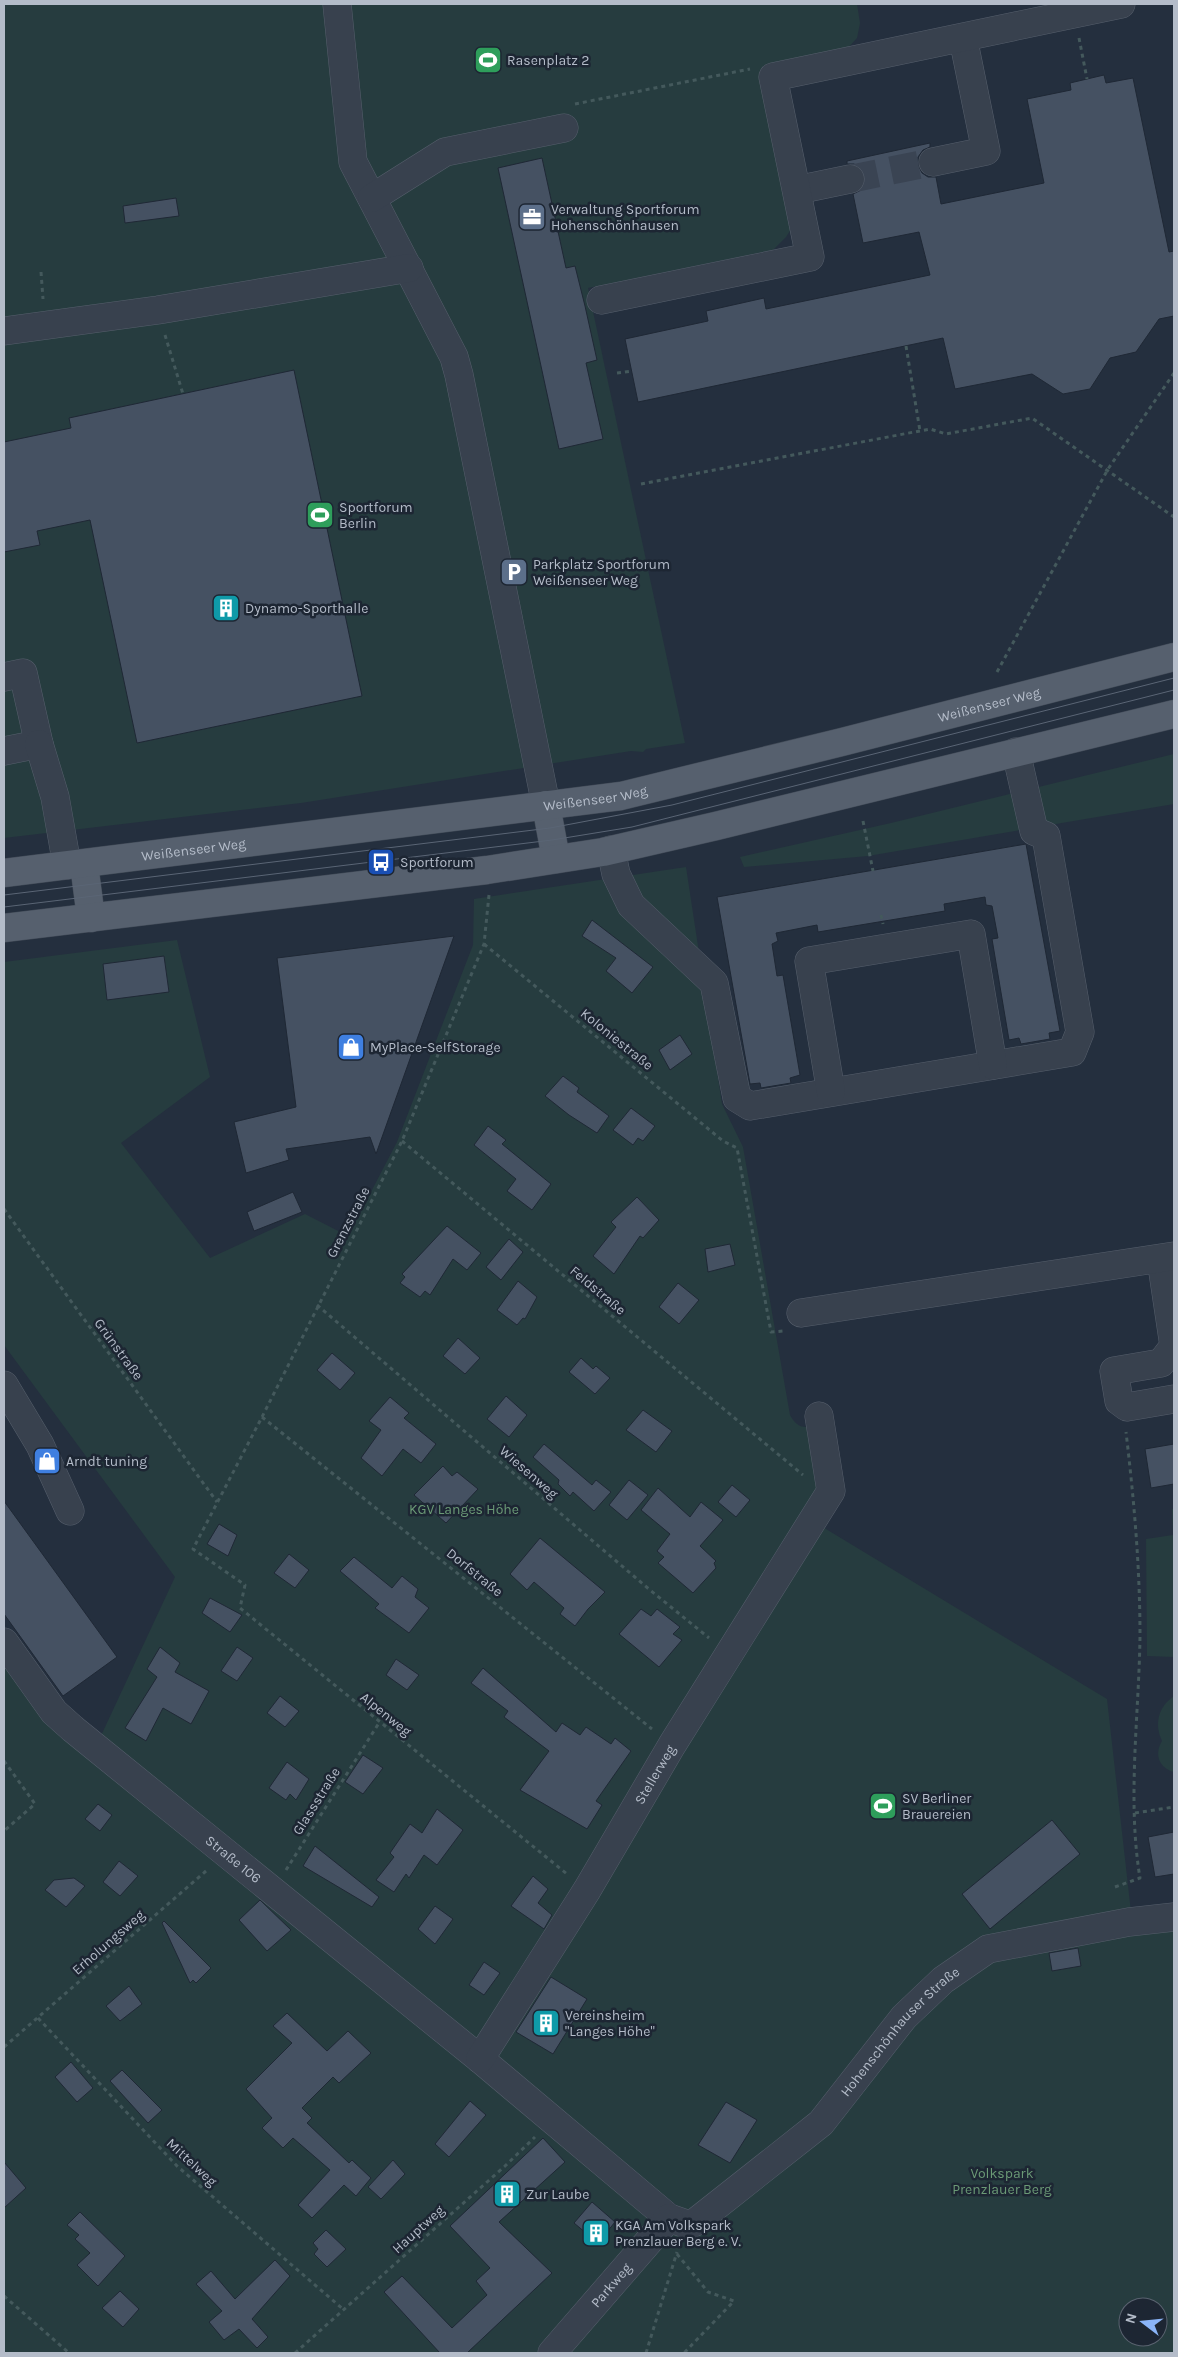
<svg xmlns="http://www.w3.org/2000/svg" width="1178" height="2357" font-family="Karla,sans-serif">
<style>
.green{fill:#263c3f;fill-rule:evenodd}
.building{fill:#455162;stroke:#1f2835}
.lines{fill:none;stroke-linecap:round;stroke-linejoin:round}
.minor-tunnel{stroke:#3a4453;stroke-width:28;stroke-dasharray:28 14;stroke-linecap:butt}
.minor-casing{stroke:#565f6c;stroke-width:29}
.major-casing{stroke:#414a57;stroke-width:29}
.path{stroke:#44595c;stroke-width:3;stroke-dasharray:4 4;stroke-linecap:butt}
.minor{stroke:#38414e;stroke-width:28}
.major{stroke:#56606e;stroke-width:28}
.tram{stroke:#5a6575;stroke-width:1}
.labels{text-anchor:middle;stroke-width:5;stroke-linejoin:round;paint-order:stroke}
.poi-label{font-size:14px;fill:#b4bcc9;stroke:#1d2633;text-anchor:start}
.street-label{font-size:14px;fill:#b4bcc9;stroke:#1d2633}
.park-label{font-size:14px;fill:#6b9a76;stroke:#1d2633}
</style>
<rect width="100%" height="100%" fill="#242f3e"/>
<g class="green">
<path d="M 4,4 L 857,4 L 860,23 L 857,38 L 846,50 L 765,68 L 793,226 L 786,237 L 773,250 L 588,288 L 685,743 L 646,749 L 643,752 L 631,751 L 301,803 L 4,838 Z"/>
<path d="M 1174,754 L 1174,804 L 868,856 L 744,867 L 740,857 L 891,823 Z"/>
<path d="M 686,867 L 722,1104 L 743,1147 L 790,1415 C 794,1422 799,1428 808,1427 L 824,1490 L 486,2036 L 472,2042 L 99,1740 L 175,1577 L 4,1345 L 4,962 L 177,940 L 210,1077 L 121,1143 L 210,1258 L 305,1214 L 348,1236 L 397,1142 L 473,945 L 474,899 Z"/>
<path d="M 1172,1509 L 1174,1509 L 1174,1657 L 1147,1656 L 1146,1539 L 1173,1535 Z"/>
<path d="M 821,1526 L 1107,1699 L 1131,1912 L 1069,1919 L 1064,1926 L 1056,1928 L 1042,1926 L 981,1941 L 924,1981 L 902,2004 L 815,2117 L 690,2215 L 703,2227 L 826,2129 L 904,2026 L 949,1985 L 984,1961 L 997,1955 L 1075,1941 L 1174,1928 L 1174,2353 L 4,2353 L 4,1658 L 53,1727 L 92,1754 L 665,2226 L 679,2207 L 551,2105 L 495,2053 ZM 1128,2307 L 1158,2307 L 1158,2337 L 1128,2337 Z"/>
<path d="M 1174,1696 L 1174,1772 C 1159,1768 1154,1754 1162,1741 C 1154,1724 1158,1707 1174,1696 Z"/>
</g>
<g class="building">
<path d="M 1104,75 L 1106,83 L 1133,78 L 1169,252 L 1174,251 L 1174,316 L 1159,319 L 1136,352 L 1110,358 L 1090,389 L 1063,394 L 1032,374 L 955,389 L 943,338 L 638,402 L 625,339 L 708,321 L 706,311 L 764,298 L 766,309 L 930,275 L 919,232 L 863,243 L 853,194 L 861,190 L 865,184 L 865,176 L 861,168 L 854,164 L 847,164 L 847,161 L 930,143 L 930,147 L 923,150 L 918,157 L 918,165 L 922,173 L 928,177 L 936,177 L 941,204 L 1044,183 L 1027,99 L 1071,90 L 1070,83 Z"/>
<path d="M 542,158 L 566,268 L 575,266 L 585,306 L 597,360 L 586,363 L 603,439 L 559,449 L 498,168 Z"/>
<path d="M 176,198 L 179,216 L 125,223 L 123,206 Z"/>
<path d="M 294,370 L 362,696 L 137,743 L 90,520 L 37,531 L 40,545 L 4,552 L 4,442 L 71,428 L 69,418 Z"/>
<path d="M 1026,844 L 1060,1031 L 1049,1033 L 1050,1039 L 1021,1044 L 1019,1038 L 1009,1040 L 992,939 L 998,938 L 992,906 L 986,905 L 985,897 L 944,904 L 945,911 L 818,932 L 817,925 L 776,933 L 778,941 L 772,944 L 777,976 L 783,975 L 800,1075 L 790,1078 L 791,1083 L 761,1088 L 760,1083 L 750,1084 L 717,897 Z"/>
<path d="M 592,920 L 653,967 L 632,993 L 606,971 L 616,958 L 582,936 Z"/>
<path d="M 454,936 L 376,1154 L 370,1137 L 286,1149 L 289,1160 L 246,1173 L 234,1122 L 296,1107 L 277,958 Z"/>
<path d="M 164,956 L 169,992 L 107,1000 L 103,964 Z"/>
<path d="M 680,1035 L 692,1054 L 670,1070 L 659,1050 Z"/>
<path d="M 563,1076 L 579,1088 L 577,1092 L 609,1116 L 597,1133 L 569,1115 L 545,1096 Z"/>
<path d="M 631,1108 L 655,1126 L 643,1141 L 638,1138 L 633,1145 L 613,1130 Z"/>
<path d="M 488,1126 L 506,1140 L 502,1144 L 551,1184 L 532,1210 L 507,1191 L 516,1179 L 474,1145 Z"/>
<path d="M 293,1192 L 302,1212 L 254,1231 L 247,1212 Z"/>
<path d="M 637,1197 L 659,1220 L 643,1238 L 640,1236 L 614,1274 L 593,1256 L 616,1227 L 611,1222 Z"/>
<path d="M 447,1226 L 481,1253 L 467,1270 L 453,1259 L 430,1295 L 425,1291 L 420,1297 L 400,1283 L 405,1277 L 402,1274 Z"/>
<path d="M 509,1239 L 523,1252 L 501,1280 L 486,1267 Z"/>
<path d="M 730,1244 L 735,1265 L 708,1272 L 705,1249 Z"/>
<path d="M 518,1281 L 537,1297 L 525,1319 L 523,1318 L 517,1325 L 497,1310 Z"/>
<path d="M 678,1283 L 699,1300 L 679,1324 L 659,1307 Z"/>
<path d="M 458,1338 L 480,1358 L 465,1374 L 443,1356 Z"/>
<path d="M 332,1353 L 355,1373 L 340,1390 L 317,1370 Z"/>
<path d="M 581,1358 L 593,1369 L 596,1366 L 610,1378 L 595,1394 L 569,1372 Z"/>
<path d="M 506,1396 L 527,1415 L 509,1437 L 487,1419 Z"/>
<path d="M 390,1397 L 409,1413 L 404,1418 L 436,1444 L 421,1463 L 403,1449 L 382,1476 L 361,1458 L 381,1430 L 369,1421 Z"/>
<path d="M 643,1410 L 672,1431 L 656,1452 L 626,1430 Z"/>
<path d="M 544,1444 L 592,1485 L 596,1480 L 611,1492 L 594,1511 L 573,1492 L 570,1496 L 558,1484 L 559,1480 L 533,1457 Z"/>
<path d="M 1174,1444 L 1174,1484 L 1151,1488 L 1145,1449 Z"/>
<path d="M 443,1466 L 452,1476 L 457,1472 L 478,1489 L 446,1523 L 414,1495 Z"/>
<path d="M 629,1480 L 648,1495 L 627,1520 L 609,1505 Z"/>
<path d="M 732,1485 L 750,1500 L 736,1517 L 718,1502 Z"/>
<path d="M 658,1488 L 690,1517 L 701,1502 L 723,1520 L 700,1546 L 716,1561 L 714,1563 L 716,1568 L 693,1593 L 658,1563 L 664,1557 L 657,1551 L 670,1534 L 641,1510 Z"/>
<path d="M 4,1501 L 117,1657 L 63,1696 L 4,1614 Z"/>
<path d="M 219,1524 L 237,1535 L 228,1556 L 207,1544 Z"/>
<path d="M 540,1538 L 605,1592 L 588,1609 L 575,1626 L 560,1614 L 564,1608 L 534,1582 L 527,1590 L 510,1574 Z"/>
<path d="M 289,1554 L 309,1570 L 295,1588 L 274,1573 Z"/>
<path d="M 354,1557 L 392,1588 L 402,1576 L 418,1589 L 415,1597 L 429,1608 L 409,1633 L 375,1608 L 379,1604 L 340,1571 Z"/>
<path d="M 210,1598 L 242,1615 L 230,1632 L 202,1613 Z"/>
<path d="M 641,1609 L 651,1616 L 657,1609 L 680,1627 L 673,1634 L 682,1640 L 659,1667 L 619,1634 Z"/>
<path d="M 160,1647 L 180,1663 L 175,1672 L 209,1691 L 191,1724 L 163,1708 L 146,1741 L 125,1728 L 157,1677 L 147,1669 Z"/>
<path d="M 237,1647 L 253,1658 L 237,1681 L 221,1671 Z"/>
<path d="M 396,1659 L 419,1675 L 407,1690 L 386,1675 Z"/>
<path d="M 483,1668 L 556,1732 L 562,1723 L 580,1735 L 586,1727 L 611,1744 L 615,1738 L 631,1751 L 596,1801 L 602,1805 L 587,1829 L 520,1790 L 549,1751 L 504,1717 L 508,1711 L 471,1683 Z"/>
<path d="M 280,1696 L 299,1711 L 285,1727 L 267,1713 Z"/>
<path d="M 363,1755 L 383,1768 L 363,1794 L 345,1782 Z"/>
<path d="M 287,1762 L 309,1779 L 296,1800 L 290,1794 L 286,1800 L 269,1788 Z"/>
<path d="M 98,1804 L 112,1815 L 100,1831 L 85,1819 Z"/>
<path d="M 437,1809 L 463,1830 L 437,1865 L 424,1855 L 409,1878 L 406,1874 L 394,1892 L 376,1880 L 394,1857 L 390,1853 L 410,1824 L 422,1833 Z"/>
<path d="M 1052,1820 L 1080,1854 L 990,1929 L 962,1894 Z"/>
<path d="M 1174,1832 L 1174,1874 L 1155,1877 L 1148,1837 Z"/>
<path d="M 315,1846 L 379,1897 L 372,1907 L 303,1866 Z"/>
<path d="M 119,1861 L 138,1876 L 120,1896 L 103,1882 Z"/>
<path d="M 533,1876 L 548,1889 L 538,1903 L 552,1915 L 544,1929 L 511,1906 Z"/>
<path d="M 74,1878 L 85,1886 L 66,1907 L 45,1890 L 54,1880 Z"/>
<path d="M 260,1900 L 291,1930 L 267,1951 L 239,1920 Z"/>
<path d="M 435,1906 L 453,1919 L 435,1944 L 418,1929 Z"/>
<path d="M 164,1921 L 211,1968 L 196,1983 L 193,1980 L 190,1983 L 162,1923 Z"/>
<path d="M 1078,1948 L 1081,1966 L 1052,1971 L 1049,1953 Z"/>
<path d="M 484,1962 L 500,1973 L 484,1995 L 469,1985 Z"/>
<path d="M 551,1977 L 587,1999 L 553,2054 L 516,2032 Z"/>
<path d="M 129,1986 L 142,2004 L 120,2021 L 106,2006 Z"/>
<path d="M 287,2013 L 327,2051 L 348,2031 L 371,2053 L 339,2083 L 333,2077 L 302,2108 L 312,2118 L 307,2123 L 349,2163 L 352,2160 L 371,2178 L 356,2196 L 344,2185 L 312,2218 L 298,2205 L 330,2170 L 293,2138 L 283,2148 L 262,2128 L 272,2118 L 246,2089 L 292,2043 L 273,2026 Z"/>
<path d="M 71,2062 L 93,2088 L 77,2102 L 55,2077 Z"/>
<path d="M 122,2070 L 162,2110 L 148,2123 L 110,2081 Z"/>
<path d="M 470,2101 L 486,2115 L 449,2157 L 435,2144 Z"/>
<path d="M 726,2102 L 757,2120 L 730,2163 L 698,2145 Z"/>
<path d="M 543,2138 L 565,2162 L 499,2222 L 552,2273 L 467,2353 L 440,2353 L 384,2292 L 402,2276 L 452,2328 L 487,2295 L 476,2281 L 490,2268 L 450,2226 Z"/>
<path d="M 393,2160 L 405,2174 L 381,2199 L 368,2187 Z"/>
<path d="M 4,2162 L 26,2188 L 4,2208 Z"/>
<path d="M 592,2202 L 615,2222 L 598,2243 L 574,2223 Z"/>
<path d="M 80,2212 L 125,2256 L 98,2286 L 77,2265 L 90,2253 L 75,2239 L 79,2235 L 67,2225 Z"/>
<path d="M 326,2230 L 346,2249 L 327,2267 L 314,2254 L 318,2249 L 313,2243 Z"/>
<path d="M 275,2260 L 290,2276 L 252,2319 L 268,2337 L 257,2348 L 239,2329 L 224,2340 L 209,2322 L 222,2311 L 196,2284 L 211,2271 L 235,2299 Z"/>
<path d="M 120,2291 L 139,2309 L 123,2327 L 102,2308 Z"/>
</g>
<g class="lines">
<path class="minor-tunnel" d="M 850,179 L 933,162"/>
<g class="minor-casing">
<g id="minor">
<path d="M 337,4 L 353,162 L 454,357 L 459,375 L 546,805"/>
<path d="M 933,162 L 986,151 L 963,38"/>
<path d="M 797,190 L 850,179"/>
<path d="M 372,198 L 445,152 L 564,128"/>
<path d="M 601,300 L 810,257 L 773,77 L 1121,4"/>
<path d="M 4,331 L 158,310 L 409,268"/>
<path d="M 4,677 L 23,673 L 39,744 L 4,751"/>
<path d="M 39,744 L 55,797 L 67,865"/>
<path d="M 611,850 L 616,874 L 631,905 L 714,983 L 737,1098 L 750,1106 L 1072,1052 L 1080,1032 L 1046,836 L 1034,831 L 1016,752"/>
<path d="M 831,1092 L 809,961 L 971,934 L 993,1065"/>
<path d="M 1161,1259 L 1174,1346 L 1161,1363 L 1114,1371 L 1119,1401 L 1127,1407 L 1174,1399"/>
<path d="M 801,1313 L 1174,1256"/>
<path d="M 4,1385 L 40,1445 L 70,1511"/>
<path id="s1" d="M 4,1642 L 54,1712 L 73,1729 L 480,2059 L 669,2218 L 689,2225 L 697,2221 L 821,2123 L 904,2017 L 943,1980 L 988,1949 L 1129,1922 L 1174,1917"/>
<path id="s2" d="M 480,2059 L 587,1890 L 672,1745 L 831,1491 L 819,1416"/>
<path id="s3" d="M 552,2353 L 669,2218"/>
</g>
</g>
<g class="major-casing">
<g id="major">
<path d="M 546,805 L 556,859"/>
<path d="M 84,864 L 91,918"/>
<path id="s4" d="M 4,873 L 621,796 L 842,742 L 1174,657"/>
<path d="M 4,928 L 487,870 L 603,852 L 716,826 L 1174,714"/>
</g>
</g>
<g class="path">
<path d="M 1079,38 L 1087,79"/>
<path d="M 575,104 L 750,69"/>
<path d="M 41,272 L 43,299"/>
<path d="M 165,335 L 183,394"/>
<path d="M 906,346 L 920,431"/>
<path d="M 617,373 L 632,371"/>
<path d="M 641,484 L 930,429 L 946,434 L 1032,418 L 1174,517"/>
<path d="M 997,672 L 1108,469 L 1174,373"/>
<path d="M 863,821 L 873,871"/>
<path d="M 489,895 L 484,944 L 402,1141 L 262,1417 L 193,1549 L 245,1585 L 240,1608 L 567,1874"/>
<path d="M 881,915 L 883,924"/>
<path d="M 484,944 L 723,1141 L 737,1148 L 771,1332 L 784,1331"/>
<path d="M 402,1141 L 803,1475"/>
<path d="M 4,1209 L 217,1502"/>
<path d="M 317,1305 L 650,1590 L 709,1638"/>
<path d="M 262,1417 L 652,1729"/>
<path d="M 4,1761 L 35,1804 L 4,1831"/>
<path d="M 1135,1813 L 1174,1807"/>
<path d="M 286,1870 L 379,1723"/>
<path d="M 1115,1887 L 1140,1878 C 1127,1800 1139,1715 1140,1636 C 1140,1567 1134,1500 1126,1432"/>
<path d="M 38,2018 L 177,2166 L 344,2310"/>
<path d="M 4,2047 L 206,1871"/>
<path d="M 677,2254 L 708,2292 L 734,2301 L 684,2353"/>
<path d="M 4,2296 L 69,2353"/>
<path d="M 295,2353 L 505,2166 L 535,2137"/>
<path d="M 646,2353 L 677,2252"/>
</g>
<use href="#minor" class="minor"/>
<use href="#major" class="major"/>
<g class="tram">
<path d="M 4,895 L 550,828 L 672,805 L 1174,678"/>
<path d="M 4,907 L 552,840 L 632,827 L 1174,690"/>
</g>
</g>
<defs>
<g id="stadium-square" transform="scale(1.4375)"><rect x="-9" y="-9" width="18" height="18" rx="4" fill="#2e9e5b" stroke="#1d2633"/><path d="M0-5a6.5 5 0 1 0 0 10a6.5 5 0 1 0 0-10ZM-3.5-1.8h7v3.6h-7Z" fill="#fff"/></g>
<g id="office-square" transform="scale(1.4375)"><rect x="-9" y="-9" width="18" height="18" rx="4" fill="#5c6f8a" stroke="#1d2633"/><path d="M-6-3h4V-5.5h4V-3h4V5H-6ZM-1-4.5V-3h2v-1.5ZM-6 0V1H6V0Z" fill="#fff"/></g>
<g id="parking-square" transform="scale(1.4375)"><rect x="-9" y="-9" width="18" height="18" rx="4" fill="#5c6f8a" stroke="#1d2633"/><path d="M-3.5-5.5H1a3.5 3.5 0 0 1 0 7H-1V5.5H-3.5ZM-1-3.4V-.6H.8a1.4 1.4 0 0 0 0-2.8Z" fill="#fff"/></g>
<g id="building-square" transform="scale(1.4375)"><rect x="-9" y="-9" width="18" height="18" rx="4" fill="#0f9aa8" stroke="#1d2633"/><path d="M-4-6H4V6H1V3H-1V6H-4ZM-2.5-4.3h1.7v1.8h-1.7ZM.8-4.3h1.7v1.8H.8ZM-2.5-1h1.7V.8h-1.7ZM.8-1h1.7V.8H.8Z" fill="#fff"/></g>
<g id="bus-square" transform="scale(1.4375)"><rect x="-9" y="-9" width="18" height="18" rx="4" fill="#1a4fb4" stroke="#1d2633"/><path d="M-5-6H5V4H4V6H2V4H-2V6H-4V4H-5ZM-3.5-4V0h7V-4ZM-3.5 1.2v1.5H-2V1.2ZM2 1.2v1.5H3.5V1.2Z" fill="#fff"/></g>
<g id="shop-square" transform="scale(1.4375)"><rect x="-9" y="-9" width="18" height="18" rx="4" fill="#3f7fe0" stroke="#1d2633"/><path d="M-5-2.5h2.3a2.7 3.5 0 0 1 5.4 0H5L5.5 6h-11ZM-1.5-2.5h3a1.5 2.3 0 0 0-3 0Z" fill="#fff"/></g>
</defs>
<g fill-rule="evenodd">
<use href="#stadium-square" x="488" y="60"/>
<use href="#office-square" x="532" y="217"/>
<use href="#stadium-square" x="320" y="515"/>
<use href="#parking-square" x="514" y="572"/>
<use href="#building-square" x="226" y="608"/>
<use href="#bus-square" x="381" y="862"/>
<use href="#shop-square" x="351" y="1047"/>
<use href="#shop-square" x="47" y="1461"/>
<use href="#stadium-square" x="883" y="1806"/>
<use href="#building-square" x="546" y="2023"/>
<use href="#building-square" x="507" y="2194"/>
<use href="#building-square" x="596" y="2233"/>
</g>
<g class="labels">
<g class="poi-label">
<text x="507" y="65">Rasenplatz 2</text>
<text x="551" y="214">Verwaltung Sportforum<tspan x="551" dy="16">Hohenschönhausen</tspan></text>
<text x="339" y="512">Sportforum<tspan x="339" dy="16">Berlin</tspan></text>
<text x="533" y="569">Parkplatz Sportforum<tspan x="533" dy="16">Weißenseer Weg</tspan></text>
<text x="245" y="613">Dynamo-Sporthalle</text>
<text x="400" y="867">Sportforum</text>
<text x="370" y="1052">MyPlace-SelfStorage</text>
<text x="66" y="1466">Arndt tuning</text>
<text x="902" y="1803">SV Berliner<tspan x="902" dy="16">Brauereien</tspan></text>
<text x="565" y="2020">Vereinsheim<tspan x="565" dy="16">"Langes Höhe"</tspan></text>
<text x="526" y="2199">Zur Laube</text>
<text x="615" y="2230">KGA Am Volkspark<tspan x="615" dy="16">Prenzlauer Berg e. V.</tspan></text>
</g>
<g class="street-label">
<text dy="5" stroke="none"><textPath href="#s4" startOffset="1001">Weißenseer Weg</textPath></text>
<text dy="5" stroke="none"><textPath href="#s4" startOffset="596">Weißenseer Weg</textPath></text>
<text dy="5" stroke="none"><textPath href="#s4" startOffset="191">Weißenseer Weg</textPath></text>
<text transform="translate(617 1039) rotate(39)" y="5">Koloniestraße</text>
<text transform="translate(348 1222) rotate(-63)" y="5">Grenzstraße</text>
<text transform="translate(598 1290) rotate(40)" y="5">Feldstraße</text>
<text transform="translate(119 1349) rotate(54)" y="5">Grünstraße</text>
<text transform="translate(529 1472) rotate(41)" y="5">Wiesenweg</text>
<text transform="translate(475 1572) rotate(39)" y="5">Dorfstraße</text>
<text transform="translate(386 1714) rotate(39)" y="5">Alpenweg</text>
<text dy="5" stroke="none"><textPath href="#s2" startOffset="334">Stellerweg</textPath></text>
<text transform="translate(316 1801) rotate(-58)" y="5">Glassstraße</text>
<text dy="5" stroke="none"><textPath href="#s1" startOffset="318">Straße 106</textPath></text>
<text transform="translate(108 1942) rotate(-41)" y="5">Erholungsweg</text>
<text dy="5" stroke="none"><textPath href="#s1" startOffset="1192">Hohenschönhauser Straße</textPath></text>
<text transform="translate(192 2162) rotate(43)" y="5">Mittelweg</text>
<text transform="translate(418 2229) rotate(-42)" y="5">Hauptweg</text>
<text dy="5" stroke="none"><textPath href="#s3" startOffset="90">Parkweg</textPath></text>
</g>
<g class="park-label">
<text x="464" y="1514">KGV Langes Höhe</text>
<text x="1002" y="2178">Volkspark<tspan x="1002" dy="16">Prenzlauer Berg</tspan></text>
</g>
</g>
<rect width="1178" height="2357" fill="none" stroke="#b4bcc9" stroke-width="10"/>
<g transform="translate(1143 2322) rotate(286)"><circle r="24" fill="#1d2633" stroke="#59626f"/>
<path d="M0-4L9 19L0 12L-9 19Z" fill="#8ab4f8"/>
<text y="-8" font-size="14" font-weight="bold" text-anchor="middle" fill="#b4bcc9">N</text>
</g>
</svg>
